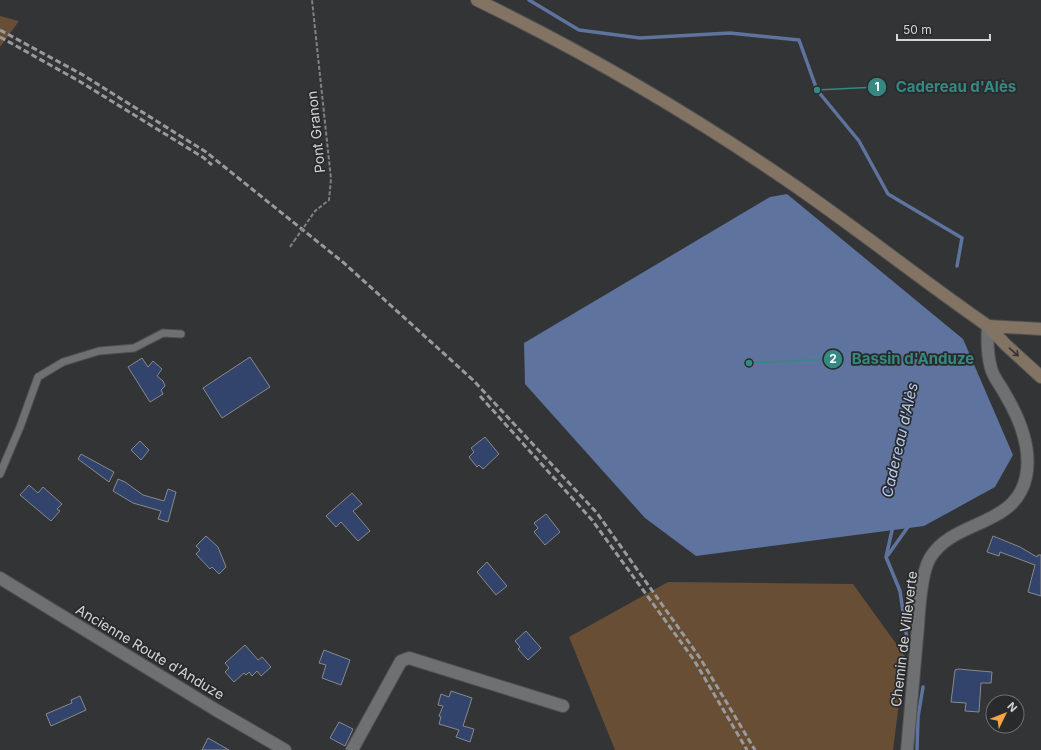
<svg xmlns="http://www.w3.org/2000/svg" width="1041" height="750" font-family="Inter,sans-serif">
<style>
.green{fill:#674e34}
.water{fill:#5e739d}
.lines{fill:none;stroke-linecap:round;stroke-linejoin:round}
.stream{stroke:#5e739d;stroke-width:3.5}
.building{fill:#32446b;stroke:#88898b}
.lane-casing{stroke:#4f5052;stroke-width:9}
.street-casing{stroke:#4f5052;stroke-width:14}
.secondary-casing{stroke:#4f5052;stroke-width:14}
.path{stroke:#828284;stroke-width:2;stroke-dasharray:4 2;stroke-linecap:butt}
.lane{stroke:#6f7072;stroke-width:7}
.street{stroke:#6f7072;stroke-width:12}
.secondary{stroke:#837362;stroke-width:12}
.rail{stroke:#999a9c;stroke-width:3;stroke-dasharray:6 3;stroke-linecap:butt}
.path-bridge{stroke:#828284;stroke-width:2;stroke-dasharray:4 2;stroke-linecap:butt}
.oneway{stroke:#363534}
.labels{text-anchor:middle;stroke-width:3.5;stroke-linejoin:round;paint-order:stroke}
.street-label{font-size:14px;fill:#d4d4d6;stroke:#292a2c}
.water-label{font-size:15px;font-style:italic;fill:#b8ccf4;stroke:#292a2c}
.leader{fill:none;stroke:#368983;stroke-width:1.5}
.callout-dot{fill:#368983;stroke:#292a2c;stroke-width:1.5}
.mark-label{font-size:12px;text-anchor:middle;font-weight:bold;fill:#fff}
.callout-label{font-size:15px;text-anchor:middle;font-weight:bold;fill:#368983;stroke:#292a2c;stroke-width:3.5;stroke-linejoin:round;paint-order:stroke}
</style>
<rect width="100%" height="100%" fill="#333436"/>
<g class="green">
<path d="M 0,16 L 19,21 L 0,47 Z"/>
<path d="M 668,582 L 853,584 L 905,656 L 893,750 L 615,750 L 569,637 Z"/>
</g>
<path class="water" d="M 787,194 L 963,339 L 1013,455 L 995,487 L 924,526 L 696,556 L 645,518 L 525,384 L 524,343 L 770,197 Z"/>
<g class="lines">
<g class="stream">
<path d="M 529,0 L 579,30 L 640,38 L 730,33 L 799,40 L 817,90 L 859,141 L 888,194 L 962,238 L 957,266"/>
<path d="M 893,526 L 886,557 L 900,591 L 907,639"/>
<path d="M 888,555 L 910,524"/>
<path d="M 917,750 L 918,717 L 923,687"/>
</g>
</g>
<g class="building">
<path d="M 250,357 L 270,387 L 222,418 L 203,388 Z"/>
<path d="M 142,358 L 148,367 L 153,361 L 162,369 L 157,376 L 163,381 L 165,386 L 161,390 L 163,394 L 150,402 L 128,367 Z"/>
<path d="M 485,437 L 499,454 L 483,469 L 479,465 L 477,467 L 469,457 L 474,452 L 471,448 Z"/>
<path d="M 140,441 L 149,450 L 141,460 L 131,450 Z"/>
<path d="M 81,454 L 114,472 L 109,482 L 78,459 Z"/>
<path d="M 118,479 L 125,482 L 143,495 L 164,501 L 168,489 L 176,492 L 168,522 L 158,519 L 161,511 L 133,503 L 113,491 Z"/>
<path d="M 29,485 L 38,493 L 43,487 L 62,504 L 57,509 L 60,511 L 51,521 L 20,495 Z"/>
<path d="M 352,493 L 362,504 L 353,511 L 370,531 L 358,541 L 341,522 L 336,527 L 326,516 Z"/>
<path d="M 546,514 L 560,532 L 545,545 L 534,532 L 538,528 L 534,523 Z"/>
<path d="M 206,536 L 218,547 L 226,567 L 219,574 L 212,567 L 210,569 L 196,554 L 200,550 L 196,546 Z"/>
<path d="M 993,536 L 1020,547 L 1037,557 L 1038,555 L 1041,555 L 1041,596 L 1028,592 L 1035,565 L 1000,552 L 999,556 L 987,552 Z"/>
<path d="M 487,562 L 507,586 L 496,595 L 477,572 Z"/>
<path d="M 526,631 L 541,648 L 528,660 L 518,649 L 520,647 L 515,641 Z"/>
<path d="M 245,645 L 258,660 L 262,657 L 271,667 L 261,676 L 257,671 L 252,676 L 249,672 L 246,675 L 244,673 L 234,682 L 225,672 L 229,668 L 225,663 Z"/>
<path d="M 324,650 L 350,660 L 341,685 L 322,678 L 326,665 L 319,663 Z"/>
<path d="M 958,669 L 992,672 L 991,683 L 981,683 L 979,712 L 965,711 L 966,703 L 951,702 L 955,670 Z"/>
<path d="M 451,691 L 472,698 L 463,726 L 474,729 L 470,742 L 456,737 L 459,730 L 439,724 L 441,717 L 439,716 L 443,706 L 438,705 L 441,694 L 449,697 Z"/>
<path d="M 80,696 L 86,710 L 51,726 L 46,714 L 72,703 L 71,700 Z"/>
<path d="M 339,722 L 353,729 L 345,746 L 330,738 Z"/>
<path d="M 208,738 L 229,750 L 202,750 Z"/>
</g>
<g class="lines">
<g class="lane-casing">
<path id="lane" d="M 0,474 L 20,427 L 38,377 L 63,362 L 99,351 L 134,348 L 163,333 L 181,334"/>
</g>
<g class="street-casing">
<g id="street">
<path d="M 0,578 L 216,710 L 285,750"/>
<path d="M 352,750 L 401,661 L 409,658 L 563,706"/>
<path d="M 907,750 C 911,709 914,668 918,626 C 919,609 921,573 930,558 C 953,519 1015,528 1026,477 C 1032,448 1020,419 1005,394 C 1001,386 993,377 991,368 C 987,354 987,341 988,326"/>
</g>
</g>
<g class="secondary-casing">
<g id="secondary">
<path d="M 477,0 C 584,52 687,112 785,179 C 854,226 920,279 988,326 L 1006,345 L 1041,377"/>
<path d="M 988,326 L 1041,329"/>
</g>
</g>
<g class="path">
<path d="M 304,227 L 315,211 L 329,200 L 331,179 L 312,0"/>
<path d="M 290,247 L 294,241"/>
</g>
<use href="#lane" class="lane"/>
<use href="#street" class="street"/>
<use href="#secondary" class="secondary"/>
<g class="rail">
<path d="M 0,30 L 83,75 L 206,152 L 344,263 L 473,380 L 597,513 L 700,658 L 755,750"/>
<path d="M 0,37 L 79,81 L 204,158 L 212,165"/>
<path d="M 480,396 L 592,520 L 694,660 L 747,750"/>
</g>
<path class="path-bridge" d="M 294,241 L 304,227"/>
</g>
<defs><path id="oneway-shaft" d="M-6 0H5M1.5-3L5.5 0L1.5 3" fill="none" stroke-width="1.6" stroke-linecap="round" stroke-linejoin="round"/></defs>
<use class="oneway" href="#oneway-shaft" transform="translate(1014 352) rotate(41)"/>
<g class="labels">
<g class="street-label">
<text transform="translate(316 132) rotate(-96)" y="5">Pont Granon</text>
<text transform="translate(904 639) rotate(-83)" y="5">Chemin de Villeverte</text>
<text transform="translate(150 652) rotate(31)" y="5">Ancienne Route d'Anduze</text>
</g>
<g class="water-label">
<text transform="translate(900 440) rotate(-77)" y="5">Cadereau d'Alès</text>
</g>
</g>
<path class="leader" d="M817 90L877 87M749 363L833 359"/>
<g class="callout-dot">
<circle cx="817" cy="90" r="4"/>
<circle cx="749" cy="363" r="4"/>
<circle cx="877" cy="87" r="10"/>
<circle cx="833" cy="359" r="10"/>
</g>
<g class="mark-label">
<text x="877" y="91">1</text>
<text x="833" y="363">2</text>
</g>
<g class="callout-label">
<text x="956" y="92">Cadereau d'Alès</text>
<text x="913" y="364">Bassin d'Anduze</text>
</g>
<g transform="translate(1005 714) rotate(47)"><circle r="19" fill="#292a2c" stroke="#6d6e70"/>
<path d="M0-3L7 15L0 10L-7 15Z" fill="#f3a443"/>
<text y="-6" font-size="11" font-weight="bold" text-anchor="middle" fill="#d4d4d6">N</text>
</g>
<path d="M897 34v6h93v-6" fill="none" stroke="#d4d4d6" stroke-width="2"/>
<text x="903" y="34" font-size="12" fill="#d4d4d6" stroke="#292a2c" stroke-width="3" paint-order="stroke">50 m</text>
</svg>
